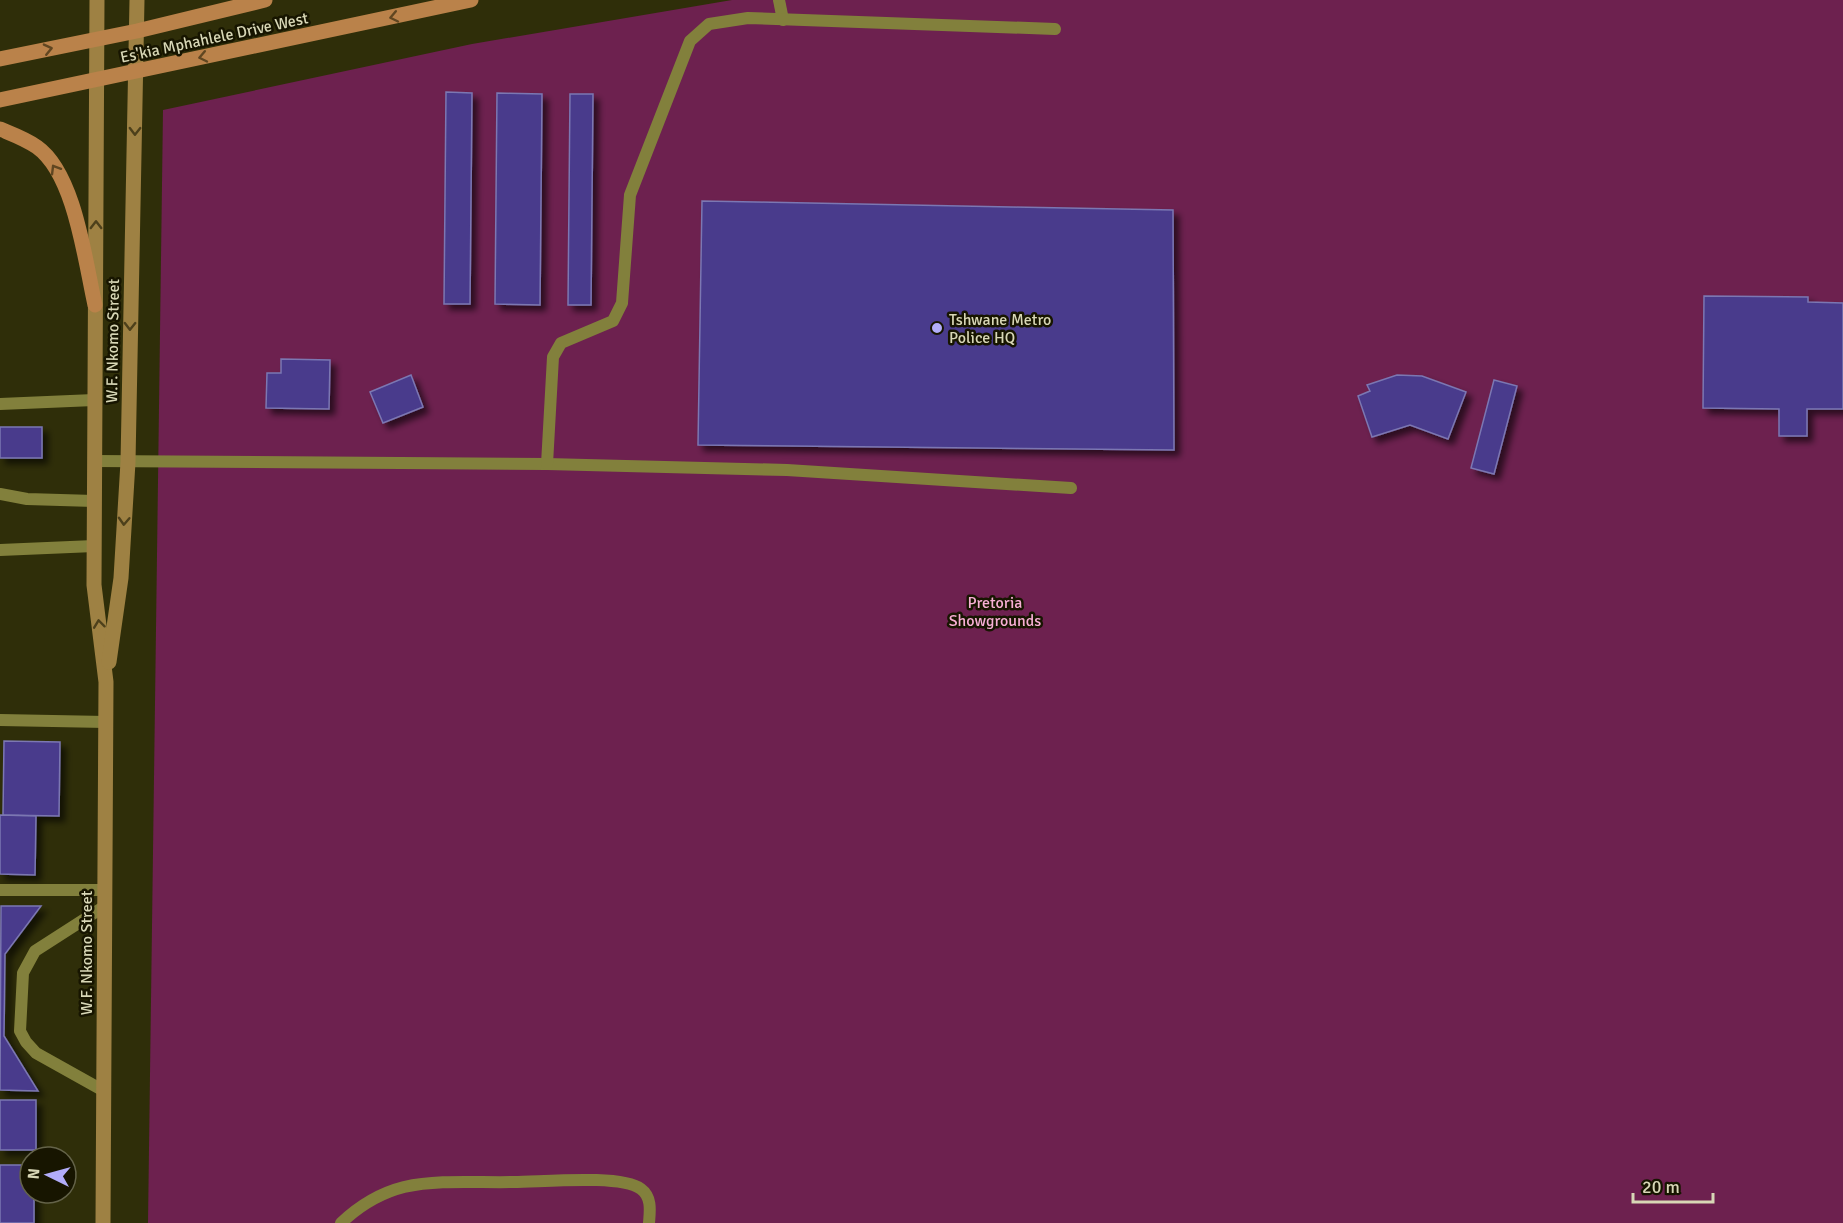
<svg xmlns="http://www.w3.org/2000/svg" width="1843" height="1223" font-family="Signika,sans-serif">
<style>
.green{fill:#6d214f}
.building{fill:#483a8c;stroke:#7b77b2;stroke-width:1.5;filter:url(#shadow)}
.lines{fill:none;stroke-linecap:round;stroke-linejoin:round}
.lane{stroke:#82803c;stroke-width:12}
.secondary{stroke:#9e8143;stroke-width:15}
.primary{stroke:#ba824a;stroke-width:15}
.oneway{stroke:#604621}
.oneway2{stroke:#4d401b}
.poi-dot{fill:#b2adf9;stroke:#171500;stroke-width:2}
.labels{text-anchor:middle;stroke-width:5;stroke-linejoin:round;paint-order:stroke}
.street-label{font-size:16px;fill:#d8d7b6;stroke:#171500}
.poi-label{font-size:16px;fill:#d8d7b6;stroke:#171500;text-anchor:start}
.park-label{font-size:16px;fill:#f8afd5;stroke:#171500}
</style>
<defs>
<filter id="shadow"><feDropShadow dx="5.5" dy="5.5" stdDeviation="3" flood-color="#0009"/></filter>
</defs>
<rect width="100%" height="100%" fill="#2f2e09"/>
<path class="green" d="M 732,0 L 1843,0 L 1843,1223 L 148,1223 L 163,110 L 472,44 Z"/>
<g class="building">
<path d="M 446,92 L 472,93 L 470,304 L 444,304 Z"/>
<path d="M 497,93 L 542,94 L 540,305 L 495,304 Z"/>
<path d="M 570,94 L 593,94 L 591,305 L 568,305 Z"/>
<path d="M 702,201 L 1173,210 L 1174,450 L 698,445 Z"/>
<path d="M 1704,296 L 1808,297 L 1808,302 L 1843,303 L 1843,409 L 1807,409 L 1807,436 L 1779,436 L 1779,409 L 1703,408 Z"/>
<path d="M 281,359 L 330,360 L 329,409 L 266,408 L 267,373 L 281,373 Z"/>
<path d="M 411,375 L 423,407 L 383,423 L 370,392 Z"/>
<path d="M 1397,375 L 1422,376 L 1466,392 L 1448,439 L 1410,425 L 1372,437 L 1358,396 L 1370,391 L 1367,385 Z"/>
<path d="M 1494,380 L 1517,386 L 1494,474 L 1471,468 Z"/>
<rect x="0" y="427" width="42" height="31"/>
<path d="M 4,741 L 60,742 L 59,816 L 3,815 Z"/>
<path d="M 0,815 L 36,816 L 35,875 L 0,874 Z"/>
<path d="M 1,906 L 41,906 L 5,954 L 4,1036 L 38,1091 L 0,1090 Z"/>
<rect x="0" y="1100" width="36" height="50"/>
<path d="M 0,1165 L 30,1165 L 30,1193 L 34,1193 L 34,1223 L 0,1223 Z"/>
</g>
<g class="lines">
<g class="lane">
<path d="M 779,0 L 783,20"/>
<path d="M 0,404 L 94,400"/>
<path d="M 94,461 L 547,464 L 787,470 L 1071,488"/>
<path d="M 547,464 L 553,357 L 561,343 L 613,321 L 622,303 L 630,195 L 690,41 L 709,24 L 748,18 L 1055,29"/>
<path d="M 0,494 L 27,499 L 94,501"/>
<path d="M 0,550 L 94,546"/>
<path d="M 0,720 L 106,722"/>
<path d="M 0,890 L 105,890"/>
<path d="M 104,1091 L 36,1053 L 26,1042 L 20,1031 L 23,973 L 35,951 L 105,906"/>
<path d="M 341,1223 C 359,1206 380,1193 404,1187 C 440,1179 478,1183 514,1182 C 541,1182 621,1174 641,1189 C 652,1197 650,1211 649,1223"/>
</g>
<g class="secondary">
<path d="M 97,0 L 94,585 L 106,682 L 103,1223"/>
<path d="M 109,662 L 121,578 L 128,462 L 137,0"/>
</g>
<g class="primary">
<path d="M 0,59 L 137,31 L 265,0"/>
<path d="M 0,100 L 471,0"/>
<path d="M 0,129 C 12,134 26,139 37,147 C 75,174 85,261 95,305"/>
</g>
</g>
<defs><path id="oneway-chevron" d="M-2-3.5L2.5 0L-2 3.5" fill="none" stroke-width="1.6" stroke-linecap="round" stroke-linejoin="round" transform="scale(1.5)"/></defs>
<g class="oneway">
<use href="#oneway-chevron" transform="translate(394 17) rotate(168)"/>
<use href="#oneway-chevron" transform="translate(48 49) rotate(-13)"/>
<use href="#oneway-chevron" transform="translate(203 57) rotate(168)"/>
<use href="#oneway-chevron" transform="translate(55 169) rotate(-121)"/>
</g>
<g class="oneway2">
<use href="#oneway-chevron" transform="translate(135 131) rotate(91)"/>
<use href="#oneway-chevron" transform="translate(96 225) rotate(-90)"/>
<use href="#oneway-chevron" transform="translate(130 326) rotate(91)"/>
<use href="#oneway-chevron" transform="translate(124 521) rotate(93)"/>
<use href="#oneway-chevron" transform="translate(99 624) rotate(-97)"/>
</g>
<circle class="poi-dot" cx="937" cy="328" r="6"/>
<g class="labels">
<g class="street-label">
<text transform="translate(214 37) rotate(-12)" y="6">Es'kia Mphahlele Drive West</text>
<text transform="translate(112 341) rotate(-89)" y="6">W.F. Nkomo Street</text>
<text transform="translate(86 953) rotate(-90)" y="6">W.F. Nkomo Street</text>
</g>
<g class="poi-label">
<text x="949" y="325">Tshwane Metro<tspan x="949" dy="18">Police HQ</tspan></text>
</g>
<g class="park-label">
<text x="995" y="608">Pretoria<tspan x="995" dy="18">Showgrounds</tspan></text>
</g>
</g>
<g transform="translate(48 1175) rotate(275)"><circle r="28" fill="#171500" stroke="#646349" stroke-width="1.5"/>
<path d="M0-4.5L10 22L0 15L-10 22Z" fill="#b2adf9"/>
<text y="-9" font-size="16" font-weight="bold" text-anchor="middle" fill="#d8d7b6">N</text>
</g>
<path d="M1633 1193v9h80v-9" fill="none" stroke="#d8d7b6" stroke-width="3"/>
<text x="1642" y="1193" font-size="18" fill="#d8d7b6" stroke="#171500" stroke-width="4.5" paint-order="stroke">20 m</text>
</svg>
